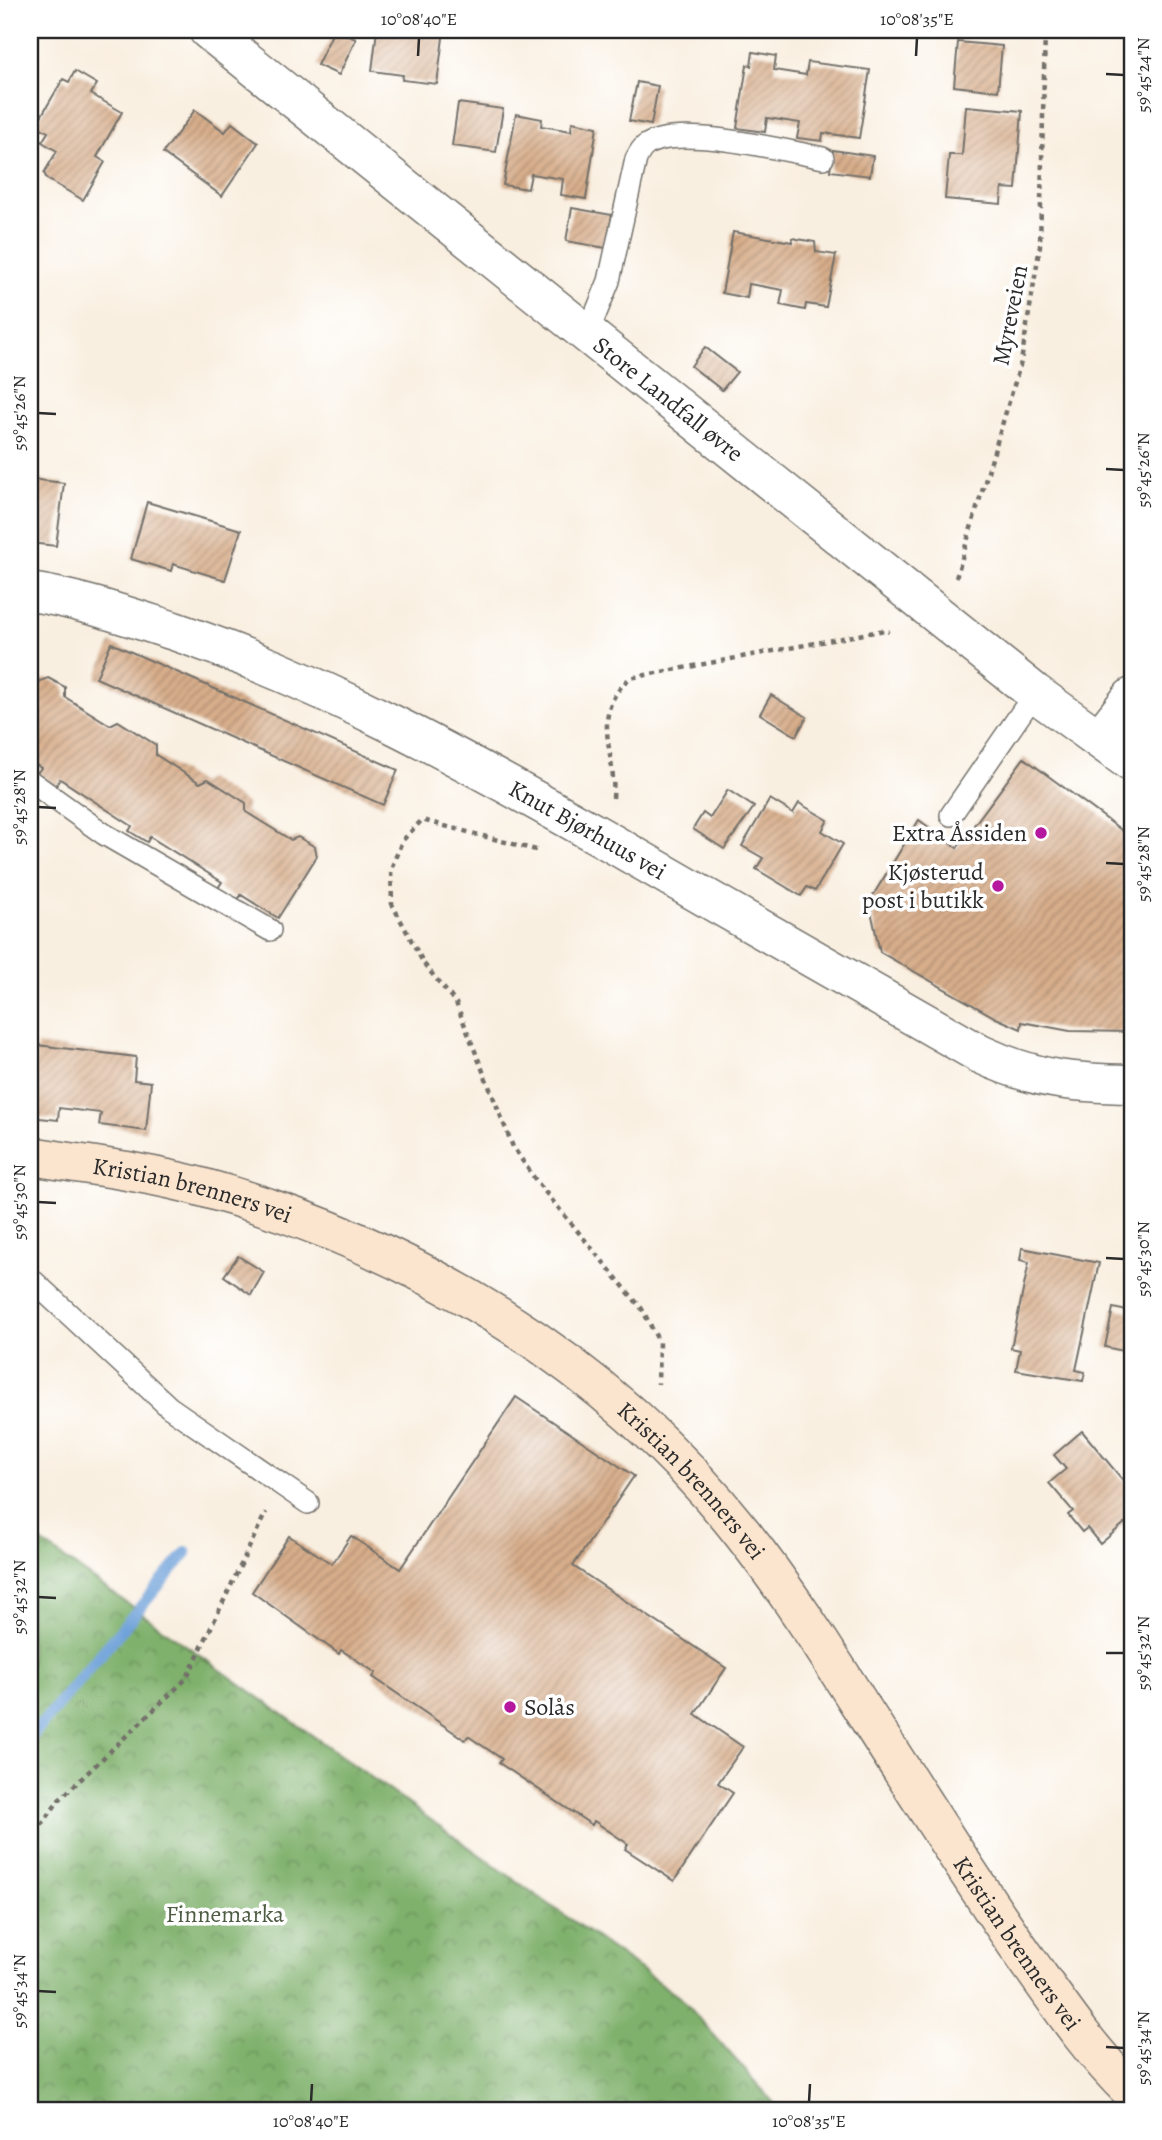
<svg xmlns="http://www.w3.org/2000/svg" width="1162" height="2140" font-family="Alegreya,serif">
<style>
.forest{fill:url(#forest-crowns);stroke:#556e4c;stroke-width:2}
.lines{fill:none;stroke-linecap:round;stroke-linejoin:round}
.stream{stroke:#6ea1d9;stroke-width:12}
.building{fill:url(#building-hatch)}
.service-casing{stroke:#73706a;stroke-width:24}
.minor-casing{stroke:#73706a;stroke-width:41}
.secondary-casing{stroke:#73706a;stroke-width:41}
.path{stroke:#73706a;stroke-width:4.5;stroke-dasharray:5 5;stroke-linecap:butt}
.service{stroke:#fff;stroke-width:21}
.minor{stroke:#fff;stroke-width:38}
.secondary{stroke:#fbe5cf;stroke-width:38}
.ticks{fill:none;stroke:#2b2b2b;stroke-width:2.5}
.poi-dot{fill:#b5179e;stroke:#fff;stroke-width:2.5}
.labels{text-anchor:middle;stroke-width:7;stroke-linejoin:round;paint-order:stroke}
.street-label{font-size:24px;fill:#2b2b2b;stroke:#fff}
.poi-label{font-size:24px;fill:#2b2b2b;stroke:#fff;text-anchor:end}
.park-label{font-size:24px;fill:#4e5c43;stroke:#fff}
.neatline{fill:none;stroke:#2b2b2b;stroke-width:2.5}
.ticks-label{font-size:18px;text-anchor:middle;fill:#2b2b2b}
</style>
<defs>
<pattern id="forest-crowns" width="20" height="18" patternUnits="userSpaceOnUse" patternTransform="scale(1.75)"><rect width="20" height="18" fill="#7fb16c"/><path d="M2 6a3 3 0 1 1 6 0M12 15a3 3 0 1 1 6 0" fill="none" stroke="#689059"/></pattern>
<pattern id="building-hatch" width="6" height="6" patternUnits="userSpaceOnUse" patternTransform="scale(1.75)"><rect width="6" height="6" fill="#d8ae8b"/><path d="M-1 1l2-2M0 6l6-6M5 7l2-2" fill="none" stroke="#af8e72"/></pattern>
</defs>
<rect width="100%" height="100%" fill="#fff"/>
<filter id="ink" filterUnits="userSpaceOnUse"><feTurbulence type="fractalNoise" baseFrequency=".0143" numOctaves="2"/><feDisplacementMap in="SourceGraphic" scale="14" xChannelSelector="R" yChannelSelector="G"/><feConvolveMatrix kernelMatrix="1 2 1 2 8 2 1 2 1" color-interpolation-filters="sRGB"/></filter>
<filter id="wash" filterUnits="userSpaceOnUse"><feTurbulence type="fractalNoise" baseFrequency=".00686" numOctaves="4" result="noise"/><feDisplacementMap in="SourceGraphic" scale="28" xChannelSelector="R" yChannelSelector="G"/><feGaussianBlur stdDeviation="1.57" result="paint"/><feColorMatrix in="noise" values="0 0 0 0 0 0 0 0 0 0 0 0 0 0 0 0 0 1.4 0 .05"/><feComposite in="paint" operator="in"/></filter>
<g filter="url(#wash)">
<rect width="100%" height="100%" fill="#f9efe0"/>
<path class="forest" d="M 30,1534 L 682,1999 L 780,2110 L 30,2110 Z"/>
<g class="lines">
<path class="stream" d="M 30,1738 L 186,1553"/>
</g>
<g id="blocks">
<g class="building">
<path d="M 334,30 L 356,39 L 339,75 L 317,65 Z"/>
<path d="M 377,30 L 444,30 L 437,84 L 402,80 L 403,75 L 372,71 Z"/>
<path d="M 958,42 L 1002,46 L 998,91 L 954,86 Z"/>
<path d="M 753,52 L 776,56 L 774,70 L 806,75 L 808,62 L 870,70 L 859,138 L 823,133 L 822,141 L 797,138 L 800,123 L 767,118 L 765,132 L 737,128 L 747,65 L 751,66 Z"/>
<path d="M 75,71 L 97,84 L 91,94 L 122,112 L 97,157 L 105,162 L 83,200 L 47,179 L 44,173 L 57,151 L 42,142 L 48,132 L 36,125 L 63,79 L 69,82 Z"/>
<path d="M 637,82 L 658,86 L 651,125 L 629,121 Z"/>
<path d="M 458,103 L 503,109 L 496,152 L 452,146 Z"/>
<path d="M 966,106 L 1022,111 L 1016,189 L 1002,188 L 1001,204 L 945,199 L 949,155 L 962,155 Z"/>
<path d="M 195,110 L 225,132 L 232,123 L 258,143 L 222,196 L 163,153 Z"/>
<path d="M 516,114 L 542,119 L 541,126 L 571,131 L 572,122 L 597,127 L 586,199 L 561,195 L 563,179 L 531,174 L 528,189 L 503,185 Z"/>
<path d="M 833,150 L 873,156 L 870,176 L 830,171 Z"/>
<path d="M 572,208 L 612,215 L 606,248 L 566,241 Z"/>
<path d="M 733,232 L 792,242 L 792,238 L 815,242 L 816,252 L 836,255 L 826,307 L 806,304 L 805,310 L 780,305 L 783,290 L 749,284 L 747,298 L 722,293 Z"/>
<path d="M 705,347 L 737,372 L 722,390 L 691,366 Z"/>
<path d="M 30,479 L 64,483 L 56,546 L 30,543 Z"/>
<path d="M 147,502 L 241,530 L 225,580 L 173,564 L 171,571 L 131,559 Z"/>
<path d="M 111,643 L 398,770 L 383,805 L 96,678 Z"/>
<path d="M 48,678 L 65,687 L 65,697 L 110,725 L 118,721 L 156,745 L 156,755 L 200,783 L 208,779 L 246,803 L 246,812 L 291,840 L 298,837 L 315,847 L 317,856 L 278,918 L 241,895 L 238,900 L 218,888 L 222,882 L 150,837 L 147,842 L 129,831 L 132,826 L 60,779 L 56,786 L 37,773 L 41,768 L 30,761 L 30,698 L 40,681 Z"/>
<path d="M 771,695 L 807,717 L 796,736 L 760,714 Z"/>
<path d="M 1024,758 L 1132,838 L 1132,1032 L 1070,1031 L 1022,1022 L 1021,1029 L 996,1018 L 880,952 L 869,902 L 919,820 L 957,848 Z"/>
<path d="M 728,790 L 754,807 L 724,849 L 693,829 L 703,813 L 710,818 Z"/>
<path d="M 770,799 L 793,813 L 799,803 L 828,820 L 822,831 L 843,844 L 815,891 L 807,887 L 801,896 L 756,869 L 763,858 L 742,846 Z"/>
<path d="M 37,1045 L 136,1057 L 134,1080 L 151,1082 L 146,1131 L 99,1125 L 101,1113 L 59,1108 L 58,1120 L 30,1117 L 33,1081 L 30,1081 L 30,1071 L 34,1071 Z"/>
<path d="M 1022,1248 L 1099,1263 L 1076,1370 L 1085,1372 L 1083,1381 L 1016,1370 L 1020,1350 L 1011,1348 L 1029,1262 L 1020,1260 Z"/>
<path d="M 238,1256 L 264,1272 L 251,1295 L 224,1276 Z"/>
<path d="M 1113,1308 L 1132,1312 L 1132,1353 L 1105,1347 Z"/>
<path d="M 516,1397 L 634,1476 L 573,1566 L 726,1668 L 695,1714 L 743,1747 L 718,1783 L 733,1793 L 674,1881 L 625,1849 L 628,1844 L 594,1821 L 592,1825 L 499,1763 L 502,1759 L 468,1736 L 465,1740 L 373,1677 L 376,1673 L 341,1650 L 339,1654 L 252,1592 L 289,1536 L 332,1564 L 351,1536 L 400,1569 Z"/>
<path d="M 1082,1431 L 1132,1491 L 1132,1517 L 1100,1544 L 1087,1528 L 1082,1532 L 1068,1515 L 1073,1511 L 1049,1483 L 1066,1469 L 1054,1455 Z"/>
</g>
</g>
</g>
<g filter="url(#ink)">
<use href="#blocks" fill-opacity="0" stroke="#73706a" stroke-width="2"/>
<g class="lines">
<g class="service-casing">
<g id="service">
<path d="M 587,335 L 609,281 L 636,159 C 638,155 641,149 645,146 C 675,123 786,151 823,158"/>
<path d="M 30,781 L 104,834 L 270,930"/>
<path d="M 951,815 L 1035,693"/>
<path d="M 30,1278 L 169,1407 L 308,1503"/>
</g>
</g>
<g class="minor-casing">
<g id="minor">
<path id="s1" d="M 208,30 L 1035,693 L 1132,763"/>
<path id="s2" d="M 30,592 C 78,599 127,616 174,631 C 324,682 463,759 601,837 C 727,910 854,982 980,1054 C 1036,1080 1072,1083 1132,1084"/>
<path d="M 1099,739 L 1132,697"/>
</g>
</g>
<g class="secondary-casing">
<g id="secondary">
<path id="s3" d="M 30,1156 C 87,1165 146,1172 201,1187 C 412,1245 606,1360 742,1533 C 803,1610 853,1696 907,1778 C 948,1842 989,1906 1033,1968 C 1064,2012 1093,2054 1132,2092"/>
</g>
</g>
<g class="path">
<path d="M 956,578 L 1021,362 L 1040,246 L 1045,30"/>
<path d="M 613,798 C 617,751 588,715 630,678 L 885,630 L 889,632"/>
<path d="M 536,850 L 422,820 L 402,841 L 391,869 L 392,904 L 424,964 L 456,1003 L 513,1147 L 537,1182 L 642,1309 L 659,1342 L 658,1384"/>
<path d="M 30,1842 L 59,1800 L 187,1678 L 266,1512"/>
</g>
<use href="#service" class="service"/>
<use href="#minor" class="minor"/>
<use href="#secondary" class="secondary"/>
</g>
</g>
<path class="ticks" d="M 418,56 L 419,38M 916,56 L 917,38M 1106,74 L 1124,75M 38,413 L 56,414M 1106,469 L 1124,470M 38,807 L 56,808M 1106,863 L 1124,864M 38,1202 L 56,1203M 1106,1258 L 1124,1259M 38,1597 L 56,1598M 1106,1653 L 1124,1653M 38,1991 L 56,1992M 1106,2047 L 1124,2048M 311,2102 L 312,2084M 809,2102 L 810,2084"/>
<g class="poi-dot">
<circle cx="1041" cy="833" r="7"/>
<circle cx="998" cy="886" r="7"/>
<circle cx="510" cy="1707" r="7"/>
</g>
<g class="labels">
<g class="street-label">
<text transform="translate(1010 315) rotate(-79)" y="8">Myreveien</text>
<text dy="8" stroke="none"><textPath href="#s1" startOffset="590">Store Landfall øvre</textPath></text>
<text dy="8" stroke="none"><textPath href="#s2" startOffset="609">Knut Bjørhuus vei</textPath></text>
<text dy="8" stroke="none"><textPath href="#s3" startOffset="166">Kristian brenners vei</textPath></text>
<text dy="8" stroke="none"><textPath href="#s3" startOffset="754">Kristian brenners vei</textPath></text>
<text dy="8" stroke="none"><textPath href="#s3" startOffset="1321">Kristian brenners vei</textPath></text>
</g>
<g class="poi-label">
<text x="1027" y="841">Extra Åssiden</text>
<text x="984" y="880">Kjøsterud<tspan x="984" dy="28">post i butikk</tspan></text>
<text x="524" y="1715" text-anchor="start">Solås</text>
</g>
<g class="park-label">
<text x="225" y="1922">Finnemarka</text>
</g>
</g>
<rect width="1162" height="2140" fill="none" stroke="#fff" stroke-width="77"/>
<rect x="38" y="38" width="1086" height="2064" class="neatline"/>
<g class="ticks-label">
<text x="419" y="25">10°08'40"E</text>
<text x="917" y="25">10°08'35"E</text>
<text transform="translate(1143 75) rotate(-90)" y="6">59°45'24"N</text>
<text transform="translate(19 413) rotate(-90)" y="6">59°45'26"N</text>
<text transform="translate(1143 470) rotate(-90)" y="6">59°45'26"N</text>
<text transform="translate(19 807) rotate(-90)" y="6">59°45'28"N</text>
<text transform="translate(1143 864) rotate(-90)" y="6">59°45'28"N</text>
<text transform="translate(19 1202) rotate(-90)" y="6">59°45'30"N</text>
<text transform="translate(1143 1259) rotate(-90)" y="6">59°45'30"N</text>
<text transform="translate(19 1597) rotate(-90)" y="6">59°45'32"N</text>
<text transform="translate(1143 1653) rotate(-90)" y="6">59°45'32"N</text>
<text transform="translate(19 1991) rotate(-90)" y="6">59°45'34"N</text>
<text transform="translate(1143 2048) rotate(-90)" y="6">59°45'34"N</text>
<text x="311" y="2127">10°08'40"E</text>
<text x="809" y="2127">10°08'35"E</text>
</g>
</svg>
